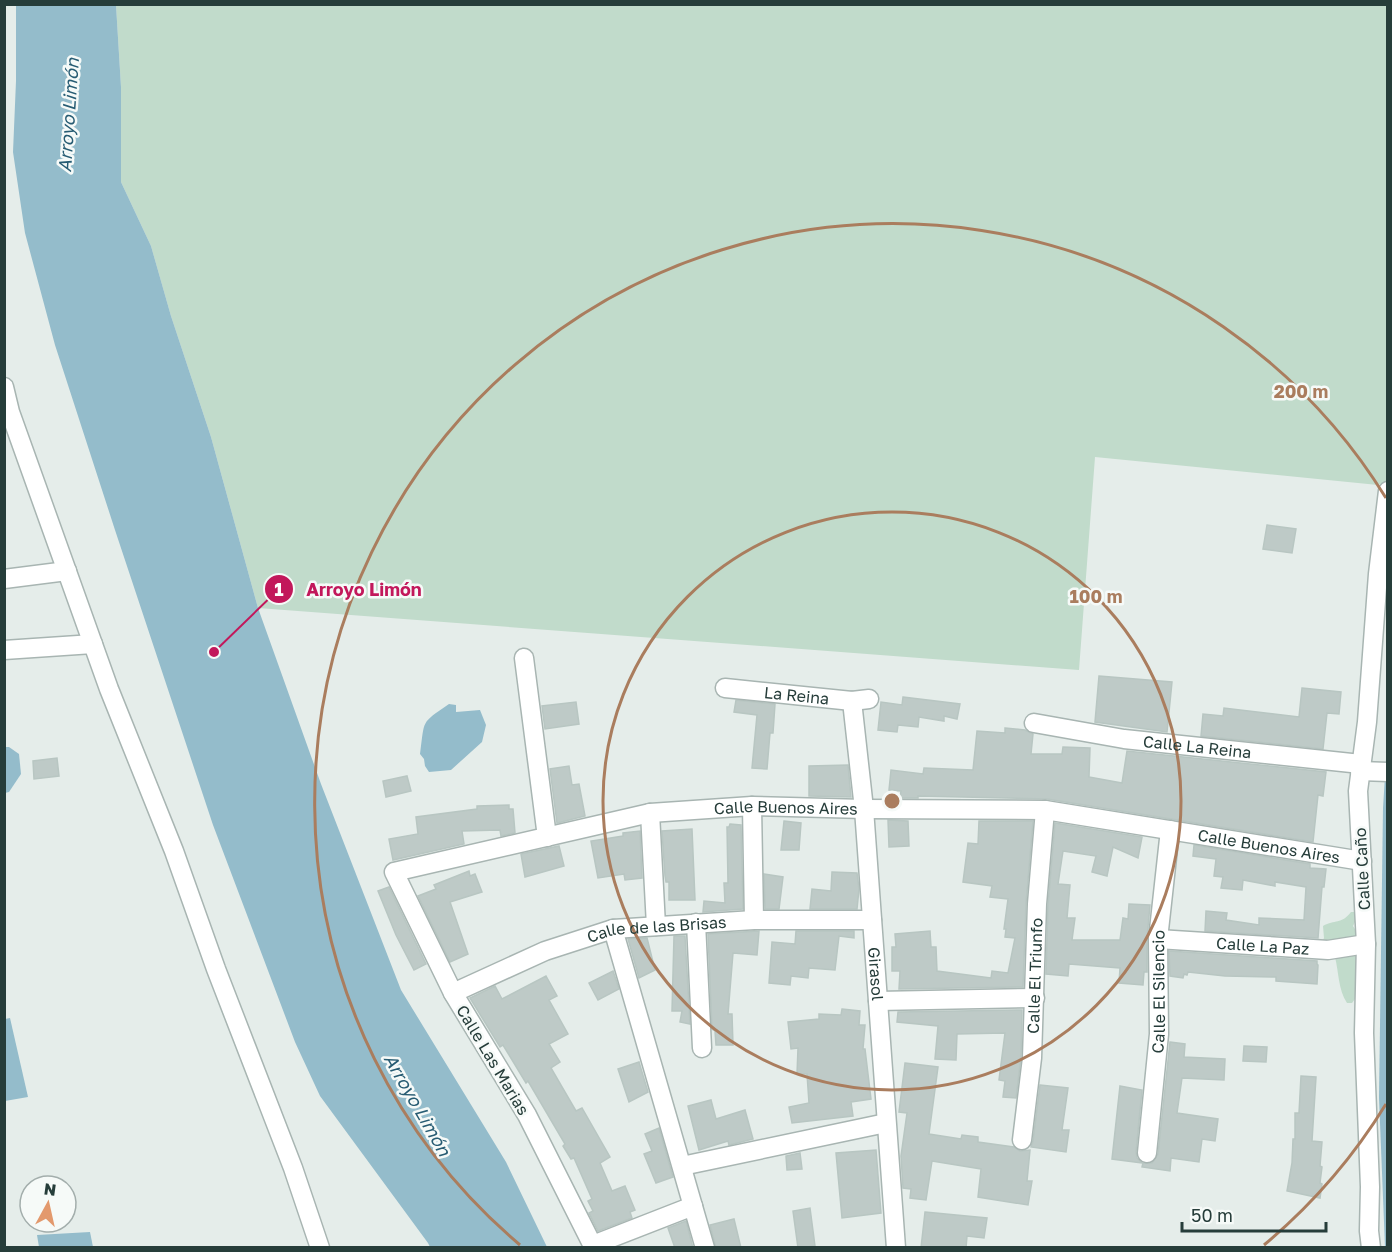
<svg xmlns="http://www.w3.org/2000/svg" width="1392" height="1252" font-family="'Golos Text',sans-serif">
<style>
.green{fill:#c1dbcb}
.water{fill:#94bccb}
.building{fill:#becac7;stroke:#b8c6c2;stroke-width:1.5}
.lines{fill:none;stroke-linecap:round;stroke-linejoin:round}
.minor-casing{stroke:#a8b5b2;stroke-width:21}
.minor{stroke:#fff;stroke-width:18}
.ring{fill:none;stroke:#aa7d5e;stroke-width:3}
.labels{text-anchor:middle;stroke-width:5;stroke-linejoin:round;paint-order:stroke}
.street-label{font-size:16px;fill:#263d3a;stroke:#f6faf8}
.water-label{font-size:18px;font-style:italic;fill:#275c73;stroke:#f6faf8}
.centre{fill:#aa7d5e;stroke:#f6faf8;stroke-width:3}
.ring-label{font-size:18px;text-anchor:middle;font-weight:bold;fill:#aa7d5e;stroke:#f6faf8;stroke-width:5;stroke-linejoin:round;paint-order:stroke}
.leader{fill:none;stroke:#c2185b;stroke-width:2}
.callout-dot{fill:#c2185b;stroke:#f6faf8;stroke-width:2}
.mark-label{font-size:18px;text-anchor:middle;font-weight:bold;fill:#fff}
.callout-label{font-size:18px;text-anchor:middle;font-weight:bold;fill:#c2185b;stroke:#f6faf8;stroke-width:5;stroke-linejoin:round;paint-order:stroke}
</style>
<rect width="100%" height="100%" fill="#e5edea"/>
<g class="green">
<path d="M 116,5 L 1387,5 L 1387,481 L 1378,485 L 1095,457 L 1079,670 L 258,608 L 211,437 L 171,316 L 151,246 L 121,182 L 121,87 Z"/>
<path d="M 1351,912 L 1357,912 L 1356,920 L 1353,926 L 1360,937 L 1321,944 L 1324,938 L 1323,926 C 1335,919 1341,925 1351,912 Z"/>
<path d="M 1359,954 L 1357,996 L 1352,1003 L 1347,1003 C 1338,989 1339,973 1335,957 Z"/>
</g>
<g class="water">
<path d="M 16,4 L 116,5 L 121,87 L 121,182 L 151,246 L 171,316 L 211,437 L 258,608 L 321,784 L 401,990 L 506,1162 L 547,1247 L 430,1247 L 428,1243 L 320,1096 L 295,1042 L 213,825 L 115,530 L 55,345 L 25,233 L 13,152 L 16,81 Z"/>
<path d="M 449,704 L 456,705 L 456,712 L 480,710 L 486,725 L 482,742 L 451,770 L 429,772 L 425,766 L 424,759 L 420,754 C 425,719 420,724 449,704 Z"/>
<path d="M 1387,743 L 1387,1248 L 1385,1247 L 1379,1098 L 1383,808 Z"/>
<path d="M 5,747 L 9,747 L 19,754 L 21,774 L 9,792 L 5,793 Z"/>
<path d="M 10,1018 L 28,1097 L 5,1101 L 5,1019 Z"/>
<path d="M 90,1232 L 93,1247 L 39,1247 L 37,1235 Z"/>
</g>
<g class="building">
<path d="M 1267,525 L 1296,529 L 1292,553 L 1263,549 Z"/>
<path d="M 1099,676 L 1172,682 L 1167,732 L 1095,722 Z"/>
<path d="M 1302,688 L 1341,692 L 1339,714 L 1327,713 L 1323,749 L 1201,736 L 1203,714 L 1223,716 L 1224,708 L 1299,717 Z"/>
<path d="M 903,697 L 960,704 L 957,719 L 944,716 L 944,721 L 919,717 L 918,727 L 898,725 L 897,732 L 878,730 L 881,702 L 902,705 Z"/>
<path d="M 736,700 L 775,704 L 773,733 L 770,733 L 767,769 L 752,768 L 757,715 L 734,712 Z"/>
<path d="M 576,702 L 579,724 L 545,729 L 542,706 Z"/>
<path d="M 1005,728 L 1025,730 L 1033,734 L 1031,754 L 1062,754 L 1063,747 L 1090,748 L 1089,777 L 1122,783 L 1127,751 L 1326,772 L 1323,796 L 1318,795 L 1313,842 L 1047,799 L 918,796 L 918,798 L 900,798 L 901,791 L 889,790 L 891,770 L 923,774 L 924,768 L 973,770 L 977,731 L 1005,733 Z"/>
<path d="M 57,758 L 59,776 L 34,779 L 33,761 Z"/>
<path d="M 848,765 L 851,797 L 809,796 L 809,766 Z"/>
<path d="M 569,766 L 572,785 L 579,784 L 585,816 L 557,823 L 550,769 Z"/>
<path d="M 407,776 L 411,791 L 386,797 L 383,781 Z"/>
<path d="M 509,805 L 509,809 L 513,809 L 515,833 L 501,836 L 500,830 L 462,831 L 464,844 L 393,860 L 389,839 L 418,834 L 416,817 L 477,809 L 477,806 Z"/>
<path d="M 888,820 L 908,821 L 909,846 L 889,847 Z"/>
<path d="M 784,821 L 801,823 L 799,850 L 781,850 Z"/>
<path d="M 979,821 L 1033,821 L 1026,903 L 1023,987 L 899,989 L 900,971 L 892,971 L 892,947 L 896,947 L 895,934 L 930,931 L 931,947 L 936,947 L 937,971 L 991,978 L 992,971 L 1008,973 L 1015,938 L 1005,937 L 1006,929 L 1004,929 L 1008,899 L 990,897 L 992,886 L 963,882 L 968,843 L 978,844 Z"/>
<path d="M 1055,823 L 1142,837 L 1138,858 L 1113,847 L 1107,876 L 1092,872 L 1096,856 L 1063,851 L 1058,884 L 1070,885 L 1067,918 L 1075,918 L 1072,940 L 1120,940 L 1123,918 L 1128,919 L 1129,904 L 1150,905 L 1147,938 L 1147,972 L 1144,972 L 1143,985 L 1119,983 L 1120,968 L 1069,964 L 1068,976 L 1046,974 L 1048,905 Z"/>
<path d="M 730,824 L 741,825 L 743,909 L 703,912 L 704,901 L 725,903 L 724,883 L 728,883 L 727,827 L 729,827 Z"/>
<path d="M 692,829 L 695,900 L 669,900 L 669,882 L 666,882 L 665,876 L 662,831 Z"/>
<path d="M 640,831 L 642,878 L 625,880 L 624,874 L 598,878 L 591,841 L 623,836 L 623,833 Z"/>
<path d="M 1194,845 L 1310,864 L 1310,868 L 1326,869 L 1324,887 L 1322,887 L 1318,938 L 1205,931 L 1206,911 L 1227,913 L 1226,920 L 1259,925 L 1259,918 L 1304,920 L 1306,887 L 1275,882 L 1275,886 L 1243,880 L 1242,890 L 1221,888 L 1223,877 L 1214,876 L 1216,859 L 1193,856 Z"/>
<path d="M 559,846 L 564,866 L 525,877 L 521,854 Z"/>
<path d="M 469,871 L 470,876 L 475,874 L 482,892 L 450,902 L 468,954 L 450,962 L 418,896 L 436,889 L 434,885 Z"/>
<path d="M 832,872 L 857,873 L 859,889 L 857,909 L 810,909 L 812,889 L 831,891 Z"/>
<path d="M 764,874 L 783,877 L 779,909 L 765,909 Z"/>
<path d="M 389,887 L 426,964 L 414,970 L 396,935 L 378,891 Z"/>
<path d="M 759,931 L 757,955 L 733,953 L 728,1014 L 732,1014 L 733,1045 L 716,1045 L 715,1031 L 712,1029 L 708,934 Z"/>
<path d="M 796,931 L 854,931 L 854,938 L 839,936 L 835,970 L 809,968 L 808,978 L 791,976 L 790,985 L 769,983 L 772,942 L 795,944 Z"/>
<path d="M 674,936 L 685,936 L 690,1024 L 680,1022 L 682,1011 L 672,1011 Z"/>
<path d="M 647,938 L 655,970 L 639,978 L 628,939 Z"/>
<path d="M 1169,951 L 1317,961 L 1317,964 L 1318,965 L 1317,984 L 1276,981 L 1276,977 L 1225,976 L 1188,972 L 1187,975 L 1184,974 L 1183,978 L 1170,976 Z"/>
<path d="M 613,971 L 619,989 L 598,1000 L 589,983 Z"/>
<path d="M 546,976 L 557,996 L 549,1000 L 568,1034 L 549,1044 L 560,1062 L 551,1068 L 576,1111 L 582,1108 L 610,1157 L 600,1163 L 612,1191 L 625,1186 L 635,1210 L 630,1212 L 632,1218 L 598,1231 L 589,1213 L 593,1211 L 588,1201 L 592,1199 L 574,1158 L 571,1159 L 563,1146 L 565,1144 L 528,1081 L 526,1083 L 503,1045 L 500,1047 L 470,998 L 495,986 L 502,999 Z"/>
<path d="M 842,1009 L 860,1011 L 859,1025 L 865,1025 L 863,1049 L 865,1049 L 871,1099 L 851,1102 L 853,1116 L 792,1123 L 789,1107 L 809,1103 L 807,1074 L 797,1074 L 798,1048 L 791,1049 L 788,1022 L 819,1019 L 819,1014 L 841,1015 Z"/>
<path d="M 1022,1010 L 1021,1057 L 1016,1098 L 1003,1097 L 1005,1081 L 999,1080 L 1005,1033 L 957,1034 L 956,1060 L 935,1059 L 938,1026 L 897,1022 L 898,1012 Z"/>
<path d="M 1170,1042 L 1185,1044 L 1184,1057 L 1225,1059 L 1224,1080 L 1182,1078 L 1177,1113 L 1218,1119 L 1215,1141 L 1202,1139 L 1199,1162 L 1171,1158 L 1170,1171 L 1142,1167 L 1143,1163 L 1152,1163 L 1158,1154 Z"/>
<path d="M 1244,1046 L 1267,1047 L 1266,1062 L 1243,1061 Z"/>
<path d="M 639,1062 L 648,1092 L 629,1102 L 618,1069 Z"/>
<path d="M 905,1063 L 938,1067 L 929,1134 L 961,1139 L 962,1135 L 978,1137 L 978,1142 L 1014,1147 L 1020,1151 L 1030,1150 L 1027,1181 L 1032,1181 L 1028,1205 L 978,1197 L 981,1169 L 932,1161 L 926,1200 L 910,1198 L 911,1189 L 903,1188 L 901,1156 L 907,1113 L 899,1112 Z"/>
<path d="M 1301,1076 L 1316,1077 L 1312,1141 L 1322,1142 L 1320,1166 L 1322,1167 L 1320,1183 L 1322,1184 L 1320,1198 L 1287,1191 L 1292,1163 L 1293,1139 L 1295,1139 L 1295,1113 L 1299,1113 Z"/>
<path d="M 1040,1085 L 1068,1088 L 1062,1130 L 1069,1130 L 1066,1152 L 1031,1147 L 1033,1141 Z"/>
<path d="M 1120,1086 L 1142,1090 L 1136,1152 L 1137,1158 L 1142,1163 L 1112,1159 Z"/>
<path d="M 711,1100 L 716,1119 L 745,1110 L 753,1139 L 729,1145 L 728,1141 L 699,1150 L 688,1106 Z"/>
<path d="M 659,1128 L 673,1177 L 656,1183 L 644,1154 L 652,1151 L 645,1134 Z"/>
<path d="M 876,1150 L 881,1213 L 842,1218 L 836,1153 Z"/>
<path d="M 800,1153 L 802,1169 L 787,1170 L 786,1156 Z"/>
<path d="M 810,1208 L 815,1246 L 798,1248 L 793,1211 Z"/>
<path d="M 925,1212 L 987,1218 L 984,1238 L 967,1236 L 966,1248 L 921,1248 Z"/>
<path d="M 734,1219 L 741,1248 L 716,1248 L 710,1225 Z"/>
<path d="M 686,1221 L 693,1248 L 675,1248 L 668,1228 Z"/>
</g>
<g class="lines">
<g class="minor-casing">
<g id="minor">
<path d="M 4,387 L 10,412 L 109,689 L 174,851 L 216,969 L 293,1168 L 320,1248"/>
<path d="M 4,579 L 67,571"/>
<path d="M 4,650 L 93,644"/>
<path d="M 524,658 L 547,837"/>
<path id="s1" d="M 725,688 L 852,701 L 869,699"/>
<path id="s2" d="M 852,701 L 864,809 L 896,1248"/>
<path id="s3" d="M 1034,723 L 1124,739 L 1361,764"/>
<path d="M 1360,771 L 1388,772"/>
<path d="M 752,806 L 754,920"/>
<path d="M 650,813 L 656,926"/>
<path d="M 696,923 L 702,1048"/>
<path d="M 613,929 L 705,1248"/>
<path id="s4" d="M 1158,939 L 1328,950 L 1366,944"/>
<path id="s5" d="M 453,993 L 545,951 L 613,929 L 754,920 L 872,920"/>
<path d="M 878,1001 L 1035,998"/>
<path id="s6" d="M 1022,1140 L 1032,1058 L 1037,904 L 1045,810"/>
<path id="s7" d="M 1147,1153 L 1159,1034 L 1158,939 L 1170,830"/>
<path d="M 682,1166 L 886,1123"/>
<path d="M 593,1245 L 693,1206"/>
<path id="s8" d="M 594,1248 L 527,1115 L 453,993 L 394,872 L 650,813 L 752,806 L 864,809 L 1045,810 L 1362,861"/>
<path d="M 1371,1248 L 1369,1231 L 1370,1187 L 1364,1033 L 1366,944 L 1358,791 L 1367,722 L 1378,574 L 1388,491"/>
</g>
</g>
<use href="#minor" class="minor"/>
</g>
<g class="ring">
<circle cx="892" cy="801" r="289"/>
<path d="M1386 1104A579 579 0 0 1 1264 1245M520 1245A579 579 0 1 1 1386 498"/>
</g>
<g class="labels">
<g class="street-label">
<text dy="6" stroke="none"><textPath href="#s1" startOffset="72">La Reina</textPath></text>
<text dy="6" stroke="none"><textPath href="#s3" startOffset="165">Calle La Reina</textPath></text>
<text dy="6" stroke="none"><textPath href="#s8" startOffset="825">Calle Buenos Aires</textPath></text>
<text dy="6" stroke="none"><textPath href="#s8" startOffset="1311">Calle Buenos Aires</textPath></text>
<text transform="translate(1362 869) rotate(-93)" y="6">Calle Caño</text>
<text dy="6" stroke="none"><textPath href="#s5" startOffset="216">Calle de las Brisas</textPath></text>
<text dy="6" stroke="none"><textPath href="#s4" startOffset="105">Calle La Paz</textPath></text>
<text dy="6" stroke="none"><textPath href="#s2" startOffset="274">Girasol</textPath></text>
<text dy="6" stroke="none"><textPath href="#s6" startOffset="165">Calle El Triunfo</textPath></text>
<text dy="6" stroke="none"><textPath href="#s7" startOffset="162">Calle El Silencio</textPath></text>
<text transform="translate(493 1060) rotate(59)" y="6">Calle Las Marias</text>
</g>
<g class="water-label">
<text transform="translate(69 115) rotate(-86)" y="6">Arroyo Limón</text>
<text transform="translate(417 1105) rotate(60)" y="6">Arroyo Limón</text>
</g>
</g>
<circle cx="892" cy="801" r="9" class="centre"/>
<g class="ring-label">
<text x="1301" y="398">200 m</text>
<text x="1096" y="603">100 m</text>
</g>
<path class="leader" d="M214 652L279 589"/>
<g class="callout-dot">
<circle cx="214" cy="652" r="6"/>
<circle cx="279" cy="589" r="15"/>
</g>
<g class="mark-label">
<text x="279" y="596">1</text>
</g>
<g class="callout-label">
<text x="364" y="596">Arroyo Limón</text>
</g>
<rect width="1392" height="1252" fill="none" stroke="#263d3a" stroke-width="12"/>
<g transform="translate(48 1204) rotate(8)"><circle r="28" fill="#f6faf8" stroke="#a3aeac" stroke-width="1.5"/>
<path d="M0-4.5L10 22L0 15L-10 22Z" fill="#e3996d"/>
<text y="-9" font-size="16" font-weight="bold" text-anchor="middle" fill="#263d3a">N</text>
</g>
<path d="M1182 1222v9h144v-9" fill="none" stroke="#263d3a" stroke-width="3"/>
<text x="1191" y="1222" font-size="18" fill="#263d3a" stroke="#f6faf8" stroke-width="4.5" paint-order="stroke">50 m</text>
</svg>
